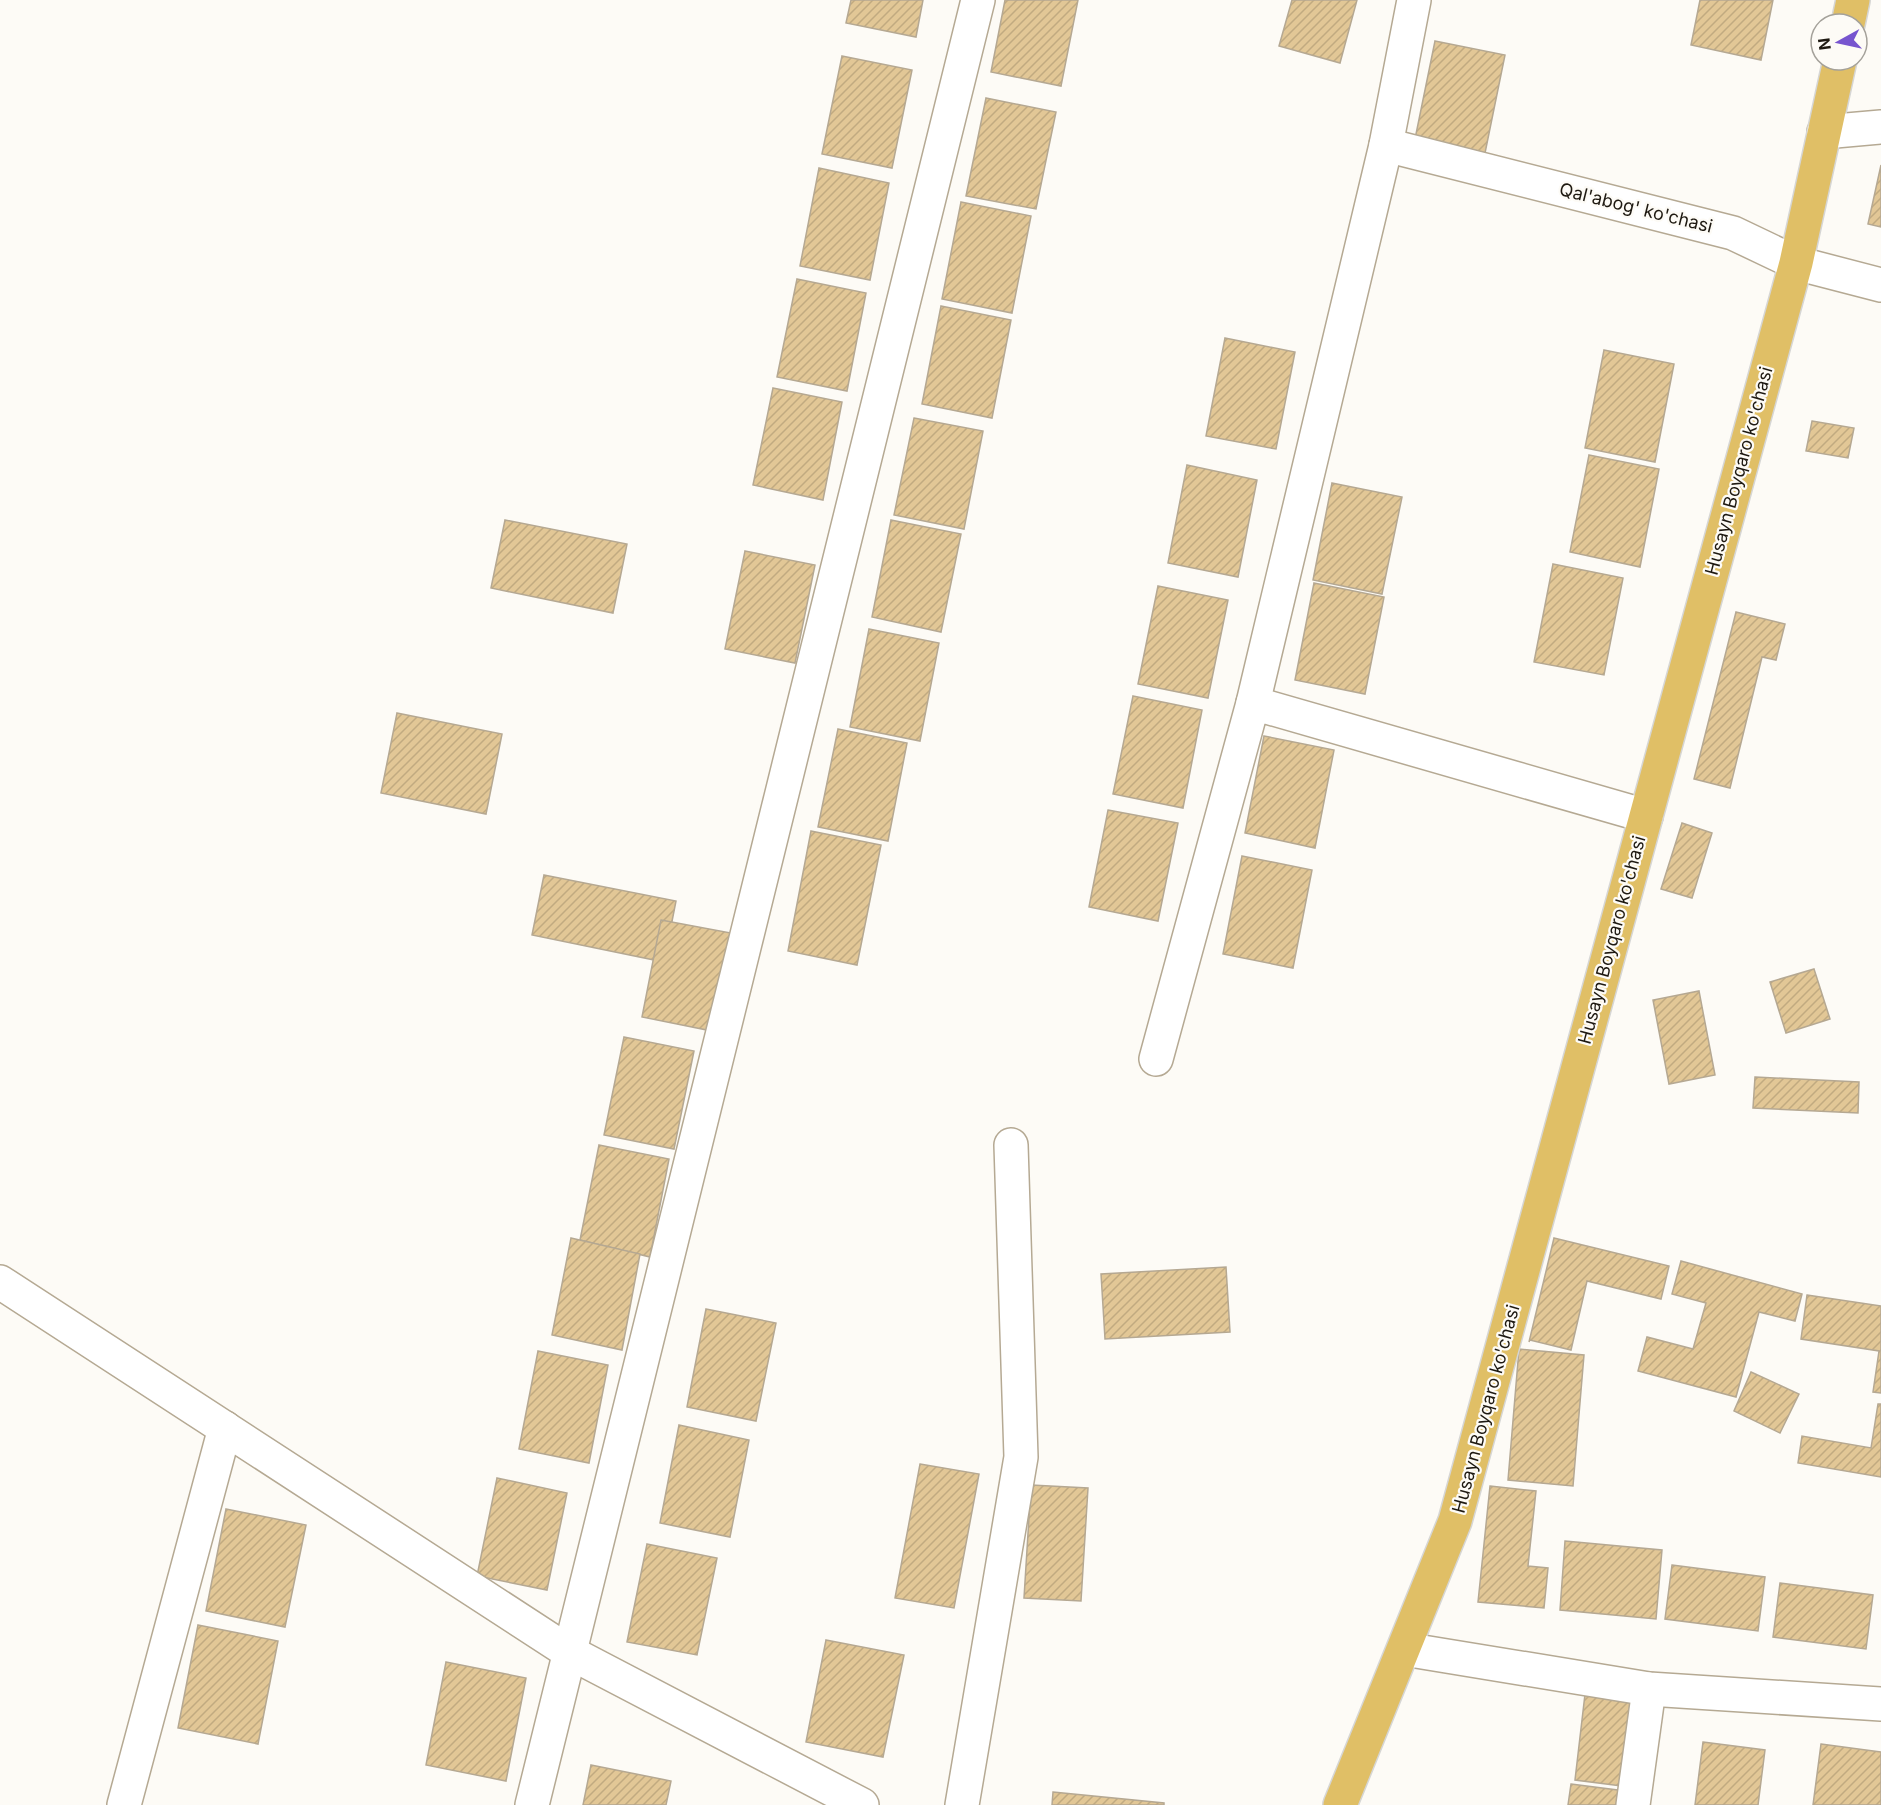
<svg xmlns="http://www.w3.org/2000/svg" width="1881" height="1805" font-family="Inter,sans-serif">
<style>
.building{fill:url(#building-hatch);stroke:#b5a892;stroke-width:1.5}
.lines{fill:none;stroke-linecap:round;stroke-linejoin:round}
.minor-casing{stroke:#b5a993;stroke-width:36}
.major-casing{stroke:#d6d6d4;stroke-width:36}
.minor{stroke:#fff;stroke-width:33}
.major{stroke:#e0bf66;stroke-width:33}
.labels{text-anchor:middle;stroke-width:4.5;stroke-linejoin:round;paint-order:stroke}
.street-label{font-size:18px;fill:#1e1911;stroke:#fdfbf6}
</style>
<defs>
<pattern id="building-hatch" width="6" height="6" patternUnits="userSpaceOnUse" patternTransform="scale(1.5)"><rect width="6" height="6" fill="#e2c796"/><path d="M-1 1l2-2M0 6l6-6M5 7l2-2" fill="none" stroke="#c1aa80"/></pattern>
</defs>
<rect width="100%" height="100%" fill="#fdfbf6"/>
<g class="building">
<path d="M 851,0 L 923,0 L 916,37 L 846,23 Z"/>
<path d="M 1005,0 L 1078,0 L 1061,86 L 991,72 Z"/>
<path d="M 1292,0 L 1357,0 L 1340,63 L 1279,46 Z"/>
<path d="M 1700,0 L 1773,0 L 1761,60 L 1691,45 Z"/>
<path d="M 1435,41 L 1505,55 L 1485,153 L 1415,139 Z"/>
<path d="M 842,56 L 912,70 L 892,168 L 822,154 Z"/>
<path d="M 986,98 L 1056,112 L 1036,209 L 966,196 Z"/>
<path d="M 1881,165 L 1881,227 L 1868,224 Z"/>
<path d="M 819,168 L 889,183 L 870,280 L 800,266 Z"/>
<path d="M 961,202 L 1031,216 L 1012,313 L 942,299 Z"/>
<path d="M 797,279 L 866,293 L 847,391 L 777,377 Z"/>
<path d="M 941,306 L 1011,320 L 992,418 L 922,404 Z"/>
<path d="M 1225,338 L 1295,352 L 1276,449 L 1206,436 Z"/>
<path d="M 1604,350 L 1674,364 L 1655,462 L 1585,448 Z"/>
<path d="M 773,388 L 842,402 L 823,500 L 753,485 Z"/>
<path d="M 914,418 L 983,431 L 964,529 L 894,515 Z"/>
<path d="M 1812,421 L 1854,428 L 1848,458 L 1806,451 Z"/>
<path d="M 1589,455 L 1659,469 L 1640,567 L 1570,552 Z"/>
<path d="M 1187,465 L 1257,480 L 1238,577 L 1168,563 Z"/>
<path d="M 1332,483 L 1402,497 L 1382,594 L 1313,580 Z"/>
<path d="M 505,520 L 627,544 L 613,613 L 491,588 Z"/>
<path d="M 891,520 L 961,534 L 941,632 L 872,617 Z"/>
<path d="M 745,551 L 815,565 L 795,663 L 725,649 Z"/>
<path d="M 1553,564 L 1623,578 L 1604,675 L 1534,662 Z"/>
<path d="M 1314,583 L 1384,597 L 1365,694 L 1295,680 Z"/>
<path d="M 1158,586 L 1228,600 L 1208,698 L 1138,684 Z"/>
<path d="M 1736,612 L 1785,624 L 1776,660 L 1762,657 L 1730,788 L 1694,779 Z"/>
<path d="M 869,629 L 939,643 L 920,741 L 850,727 Z"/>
<path d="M 1133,696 L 1202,710 L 1183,808 L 1113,794 Z"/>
<path d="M 397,713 L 502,734 L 486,814 L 381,793 Z"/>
<path d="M 838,729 L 907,743 L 888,841 L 818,827 Z"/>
<path d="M 1264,736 L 1334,750 L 1315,848 L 1245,833 Z"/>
<path d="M 1108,810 L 1178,823 L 1158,921 L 1089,907 Z"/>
<path d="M 1682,823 L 1712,833 L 1692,898 L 1661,889 Z"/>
<path d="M 811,831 L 881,845 L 857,965 L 788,951 Z"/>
<path d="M 1242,856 L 1312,870 L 1293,968 L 1223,954 Z"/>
<path d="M 544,875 L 676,901 L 664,962 L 532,935 Z"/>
<path d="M 661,920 L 731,933 L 712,1031 L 642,1017 Z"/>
<path d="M 1814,969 L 1830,1019 L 1786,1033 L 1770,982 Z"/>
<path d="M 1699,991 L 1715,1075 L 1669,1084 L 1653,1000 Z"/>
<path d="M 624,1037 L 694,1051 L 674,1149 L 604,1135 Z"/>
<path d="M 1755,1077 L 1859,1082 L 1858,1113 L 1753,1108 Z"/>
<path d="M 599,1145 L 669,1159 L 650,1257 L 580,1240 Z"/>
<path d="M 571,1238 L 640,1254 L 622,1350 L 552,1335 Z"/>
<path d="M 1554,1238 L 1669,1266 L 1661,1299 L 1587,1281 L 1571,1350 L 1530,1340 L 1529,1342 Z"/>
<path d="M 1681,1261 L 1802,1294 L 1795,1321 L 1759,1312 L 1736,1397 L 1638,1371 L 1647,1337 L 1693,1349 L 1706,1303 L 1672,1294 Z"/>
<path d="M 1226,1267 L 1230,1332 L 1105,1339 L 1101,1274 Z"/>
<path d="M 1807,1295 L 1881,1306 L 1881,1393 L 1873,1392 L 1879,1351 L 1801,1339 Z"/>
<path d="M 706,1309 L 776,1323 L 756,1421 L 687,1407 Z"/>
<path d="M 1519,1349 L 1584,1355 L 1573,1486 L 1508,1480 Z"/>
<path d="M 538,1351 L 608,1365 L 589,1463 L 519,1449 Z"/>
<path d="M 1751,1372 L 1799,1394 L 1780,1433 L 1734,1411 Z"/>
<path d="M 1878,1404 L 1881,1404 L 1881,1477 L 1798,1463 L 1802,1436 L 1871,1448 Z"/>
<path d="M 679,1425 L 749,1440 L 730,1537 L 660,1523 Z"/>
<path d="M 920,1464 L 979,1474 L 954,1608 L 895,1598 Z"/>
<path d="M 497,1478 L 567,1493 L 547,1590 L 477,1576 Z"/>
<path d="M 1031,1485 L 1088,1488 L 1081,1601 L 1024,1598 Z"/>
<path d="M 1490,1486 L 1536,1491 L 1528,1566 L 1548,1568 L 1544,1608 L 1478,1602 Z"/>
<path d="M 226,1509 L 306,1525 L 285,1627 L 206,1611 Z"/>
<path d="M 1565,1541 L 1662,1550 L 1656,1619 L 1560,1610 Z"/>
<path d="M 647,1544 L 717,1558 L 697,1655 L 627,1642 Z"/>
<path d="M 1672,1565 L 1765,1577 L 1758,1631 L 1665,1619 Z"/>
<path d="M 1780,1583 L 1873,1595 L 1866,1649 L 1773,1637 Z"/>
<path d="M 198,1625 L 278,1641 L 258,1744 L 178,1728 Z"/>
<path d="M 826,1640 L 904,1655 L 883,1757 L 806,1742 Z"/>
<path d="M 446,1662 L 526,1678 L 506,1781 L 426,1765 Z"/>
<path d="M 1587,1677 L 1650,1684 L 1637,1788 L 1575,1780 Z"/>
<path d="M 1703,1742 L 1765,1750 L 1758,1805 L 1695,1805 Z"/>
<path d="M 1821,1744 L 1881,1752 L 1881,1805 L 1813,1805 Z"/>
<path d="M 591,1765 L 671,1781 L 666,1805 L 583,1805 Z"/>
<path d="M 1571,1784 L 1633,1792 L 1631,1805 L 1568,1805 Z"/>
<path d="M 1053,1792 L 1164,1803 L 1164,1805 L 1052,1805 Z"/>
</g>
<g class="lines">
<g class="minor-casing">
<g id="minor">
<path d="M 1824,132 L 1881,127"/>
<path d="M 1386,145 L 1733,233 L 1796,263 L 1881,285"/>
<path d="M 1253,703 L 1386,145 L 1414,0"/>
<path d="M 1156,1059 L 1253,703 L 1646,816"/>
<path d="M 0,1282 L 569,1652 L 862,1805"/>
<path d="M 1404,1649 L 1649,1689 L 1881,1704"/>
<path d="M 124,1805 L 225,1428"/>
<path d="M 532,1805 L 978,0"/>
<path d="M 962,1805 L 1021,1457 L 1011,1145"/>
<path d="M 1633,1805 L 1649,1689"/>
</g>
</g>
<g class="major-casing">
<g id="major">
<path d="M 1848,24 L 1853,0"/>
<path d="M 1340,1805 L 1455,1521 L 1796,263 L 1840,60"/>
</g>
</g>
<use href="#minor" class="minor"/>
<use href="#major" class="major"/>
</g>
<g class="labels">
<g class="street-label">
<text transform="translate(1636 208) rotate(14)" y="6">Qal'abog' ko'chasi</text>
<text transform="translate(1739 471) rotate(-75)" y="6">Husayn Boyqaro ko'chasi</text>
<text transform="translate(1612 940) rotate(-75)" y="6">Husayn Boyqaro ko'chasi</text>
<text transform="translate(1486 1409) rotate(-75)" y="6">Husayn Boyqaro ko'chasi</text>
</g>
</g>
<g transform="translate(1839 42) rotate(262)"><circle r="28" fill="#fdfbf6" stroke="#a4a19a" stroke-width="1.5"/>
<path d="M0-4.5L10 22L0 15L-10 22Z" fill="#7755cf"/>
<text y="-9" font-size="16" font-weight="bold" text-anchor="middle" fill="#1e1911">N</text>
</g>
</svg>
